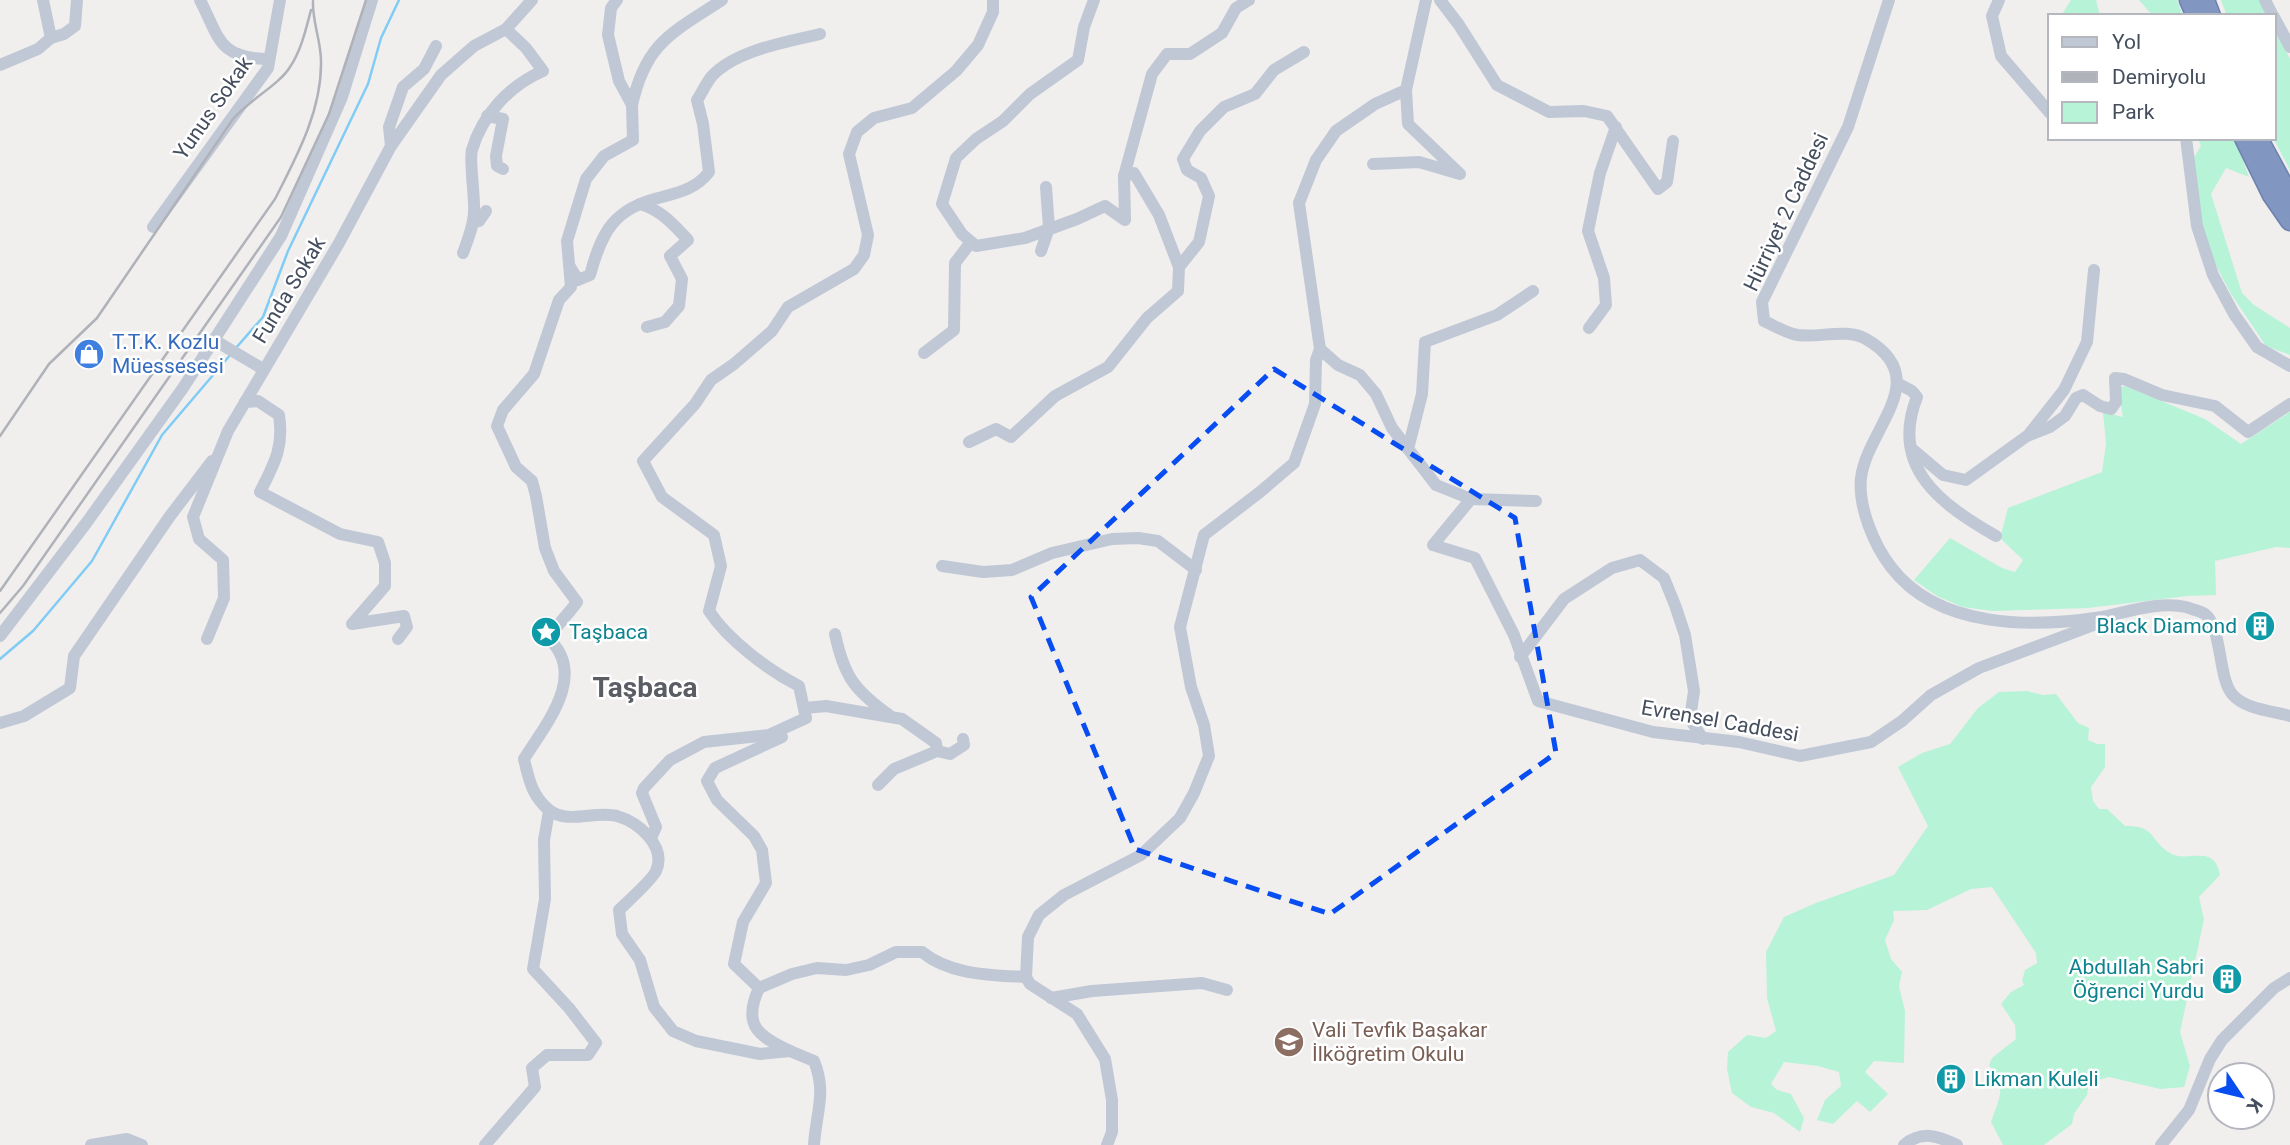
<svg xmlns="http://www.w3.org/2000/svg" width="2290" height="1145" font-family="Roboto,sans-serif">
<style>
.green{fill:#b7f3d7}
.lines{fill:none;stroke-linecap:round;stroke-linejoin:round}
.stream{stroke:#80ccf5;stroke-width:2.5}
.highway-casing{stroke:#6c82ae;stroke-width:21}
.minor{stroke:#c0c8d5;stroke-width:12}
.highway{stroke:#8197c2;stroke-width:18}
.rail{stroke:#afb2b9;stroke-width:2.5}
.marked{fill:none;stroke:#074df2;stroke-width:5;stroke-dasharray:14 9;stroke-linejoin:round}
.labels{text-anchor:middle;stroke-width:5;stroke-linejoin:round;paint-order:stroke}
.street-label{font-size:21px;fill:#444e5d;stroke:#fff}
.shop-label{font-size:21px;fill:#366cbe;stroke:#fff;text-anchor:start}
.culture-label{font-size:21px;fill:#0d838f;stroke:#fff;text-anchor:end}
.education-label{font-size:21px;fill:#785e54;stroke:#fff;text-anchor:start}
.district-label{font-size:28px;font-weight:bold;fill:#5a5d64;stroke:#fff}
</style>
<rect width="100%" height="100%" fill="#f1eeee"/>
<g class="green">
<path d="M 2071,0 L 2096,0 L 2100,16 L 2061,16 Z"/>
<path d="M 2139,0 L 2177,0 L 2183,16 L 2153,16 Z"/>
<path d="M 2221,0 L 2262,0 L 2269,16 L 2227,16 Z"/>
<path d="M 2274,26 L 2290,59 L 2290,170 L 2273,138 Z"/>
<path d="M 2198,138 L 2235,138 L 2249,177 L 2226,168 L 2211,194 L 2242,293 L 2254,305 L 2290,328 L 2290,355 L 2266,346 L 2231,294 L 2211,256 L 2202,224 L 2193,159 L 2201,146 Z"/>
<path d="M 2125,386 L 2205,419 L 2241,444 L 2290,412 L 2290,548 L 2276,547 L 2215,561 L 2216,595 L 2187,596 L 2088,608 L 1992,611 L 1963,607 L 1937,596 L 1914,580 L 1950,538 L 2002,568 L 2015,572 L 2023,560 L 2000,538 L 2008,508 L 2102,472 L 2106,444 L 2103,412 L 2123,417 L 2118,388 Z"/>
<path d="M 2027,691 L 2043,695 L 2056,694 L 2078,723 L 2089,728 L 2088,740 L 2097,744 L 2105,744 L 2105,767 L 2091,787 L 2093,801 L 2099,809 L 2107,809 L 2125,826 C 2156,825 2149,840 2170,853 C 2188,864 2214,842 2220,875 L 2199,897 L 2204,919 L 2180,1032 L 2190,1066 L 2184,1087 L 2160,1089 L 2109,1077 L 2089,1083 L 2087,1095 L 2074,1114 L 2072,1124 L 2044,1145 L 2003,1145 L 1991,1122 C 2000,1096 2007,1089 1989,1065 L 1992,1058 L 2016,1039 L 2015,1025 L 2001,1004 L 2011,992 L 2024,985 L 2022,981 L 2025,970 L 2037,963 L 2036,953 L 1992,887 L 1971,889 L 1927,910 L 1893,911 L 1894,920 L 1885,940 L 1891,959 L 1902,972 L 1899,986 L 1905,1011 L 1904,1063 L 1874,1061 L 1865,1072 L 1888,1094 L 1870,1112 L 1857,1101 L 1833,1124 L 1817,1120 L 1825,1100 L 1841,1086 L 1839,1072 L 1818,1066 L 1784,1062 L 1771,1084 L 1777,1090 L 1791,1094 L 1804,1118 L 1800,1132 L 1774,1113 L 1751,1107 L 1732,1093 L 1727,1069 L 1728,1052 L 1747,1035 L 1766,1038 L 1776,1031 L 1767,998 L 1766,952 L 1784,917 L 1816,903 L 1894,875 L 1928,826 L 1898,767 L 1922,753 L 1950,744 L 1978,708 L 1999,692 Z"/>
</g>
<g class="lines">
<g class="stream">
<path d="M 235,349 L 263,317 L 288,251 L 368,84 L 381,38 L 399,0"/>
<path d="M 0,659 L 33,631 L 92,561 L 162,435 L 231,354"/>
</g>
<g class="highway-casing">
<g id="highway">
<path d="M 2189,0 L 2196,16"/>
<path d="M 2205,0 L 2211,16"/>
<path d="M 2244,138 L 2272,195 L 2290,221"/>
<path d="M 2258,138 L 2290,197"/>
</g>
</g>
<g class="minor">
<path d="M 43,0 L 51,38"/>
<path d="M 200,0 C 220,39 218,58 269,59"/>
<path d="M 617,0 L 611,8 L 608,35 L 619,81 L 632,105 L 633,140 L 604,156 L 586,179 L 567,241 L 571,287 L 559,300 L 534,374 L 503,410 L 497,426 L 516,467 L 532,481 L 536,496 L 545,548 L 554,571 L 577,602 C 568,615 556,625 549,639 C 588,676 545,725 524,759 C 529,780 532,796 549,810 C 568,825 595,810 617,816 C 638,822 667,846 656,871 C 653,879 627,902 619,910 L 622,934 L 640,960 L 654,1007 L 673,1031 L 696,1041 L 760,1054 L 790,1051 L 814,1061 C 827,1093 816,1112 814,1145"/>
<path d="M 1440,0 L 1459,25 L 1497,85 L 1549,112 L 1584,111 L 1607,116 L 1658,189 L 1667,182 L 1673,141"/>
<path d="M 1889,0 L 1848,127 L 1762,302 L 1764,321 C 1775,326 1786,333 1798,335 C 1820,338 1847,328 1866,339 C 1935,379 1867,428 1861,478 C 1858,507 1874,545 1891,567 C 1938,629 2033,628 2102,617 C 2128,612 2159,601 2186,607 C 2191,609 2201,611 2205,614 C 2222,627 2218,677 2232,694 C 2244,709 2272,711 2290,716"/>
<path d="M 1999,0 L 1992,16 L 2001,56 L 2050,113"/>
<path d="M 2265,0 L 2273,16"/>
<path d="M 2274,17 L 2290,47"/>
<path d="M 0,65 L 38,49 L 51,38 L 64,34 L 75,26 L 77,0"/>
<path d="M 632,105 C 646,42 672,33 722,0"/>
<path d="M 487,116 L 503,119 L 496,156 L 497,166 L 503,169"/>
<path d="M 2186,138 L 2197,226 L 2213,275 L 2234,314 L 2257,347 L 2290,366"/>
<path d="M 391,146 L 389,127 L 403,87 L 424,69 L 436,46"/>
<path d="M 1373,164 L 1419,162 L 1460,174 L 1408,124 L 1406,90"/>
<path d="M 1124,176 L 1152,74 L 1167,54 L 1190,54 L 1222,33 L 1236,8 L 1249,0"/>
<path d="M 640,204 C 661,210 673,224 688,240 L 670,256 L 682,279 L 679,306 L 665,322 L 647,327"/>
<path d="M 473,222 L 479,221 L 486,211"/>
<path d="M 153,227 L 268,68 L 280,0"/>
<path d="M 1041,251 L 1049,228 L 1046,187"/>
<path d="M 463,253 C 468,239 474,225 474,211 C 475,197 469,159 472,150 C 482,115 510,85 543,71 L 526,48 L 506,29"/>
<path d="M 570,267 L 578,280 L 590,275 C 602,231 614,208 662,197 C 680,192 697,188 709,172 L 703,124 L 697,100 C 702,93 706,83 712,76 C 736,50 787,42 820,34"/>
<path d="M 1179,267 L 1199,242 L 1209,196 L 1201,178 L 1187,170 L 1183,159 L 1200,131 L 1224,107 L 1255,94 L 1274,70 L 1304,52"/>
<path d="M 1589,328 L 1606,305 L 1604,278 L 1588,231 L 1600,173 L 1616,127"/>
<path d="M 214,340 L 263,369"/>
<path d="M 1320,349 L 1338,365 L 1360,375 L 1376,394 L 1392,428 L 1436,485 L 1471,499 L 1433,545 L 1475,558 L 1514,635 L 1538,701 L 1653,732 L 1739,742 L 1800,756 L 1871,742 L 1902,721 L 1931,695 L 1979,668 L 2099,623"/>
<path d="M 924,353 L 954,330 L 955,263 L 971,242"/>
<path d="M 1897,383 L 1912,391 L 1917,397 C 1889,468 1942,505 1996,536"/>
<path d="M 245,402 L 258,401 L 279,415 C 284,448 274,464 260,492 L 340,534 L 378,542 L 385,563 L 385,586 L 352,624 L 404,616 L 407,627 L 398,639"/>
<path d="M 2030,433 L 2064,390 L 2087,342 L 2094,270"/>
<path d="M 969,442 L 996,429 L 1011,437 L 1055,396 L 1108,367 L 1147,318 L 1178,291 L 1179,267 L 1159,215 L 1134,173 L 1124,176 L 1125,220 L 1105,206 L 1077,219 L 1025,238 L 976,246 L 962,234 L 942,204 L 956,158 L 976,139 L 1003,121 L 1030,94 L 1078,60 L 1084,27 L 1094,0"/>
<path d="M 1911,448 L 1943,475 L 1966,480 L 2027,436 L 2050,427 L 2065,416 L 2076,398 L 2083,395 L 2100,406 L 2111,409 L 2116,402 L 2115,378 L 2124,379 L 2162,395 L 2215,406 L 2248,432 L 2290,404"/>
<path d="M 1408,449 L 1422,394 L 1425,342 L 1497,315 L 1533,291"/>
<path d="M 1471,499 L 1536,501"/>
<path d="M 942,566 L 983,572 L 1012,570 L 1052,553 L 1112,539 L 1138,538 L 1158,541 L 1196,570"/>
<path d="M 835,634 C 844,676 854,690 889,715"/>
<path d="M 0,636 L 87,522 L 183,388 L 281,236 L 342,97 L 372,0"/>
<path d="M 207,639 L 224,598 L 223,560 L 199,539 L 193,517 L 228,431 L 339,243 L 391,146 L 441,75 L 474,46 L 506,29 L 532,0"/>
<path d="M 1520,657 L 1564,599 L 1612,568 L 1640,560 L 1664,578 L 1675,605 L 1685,635 L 1694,691 L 1690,719 L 1703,739"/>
<path d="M 805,708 L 826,706 L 902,719 L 936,743 L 937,751 L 894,769 L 878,785"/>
<path d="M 0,723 L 24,716 L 70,688 L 74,656 L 170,516 L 212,461"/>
<path d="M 782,737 L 715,768 L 707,781 L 717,800 L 754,836 L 762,850 L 766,883 L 743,922 L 734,964 L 759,988 L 792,974 L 817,968 L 846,970 L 869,965 L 896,952 L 922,952 C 950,975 990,975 1026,977"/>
<path d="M 937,751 L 950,754 L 964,745 L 963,739"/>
<path d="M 651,838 L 656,827 L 642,793 L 644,788 L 670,760 L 704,742 L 769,735 L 806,718 L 799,686 C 768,670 728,640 709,611 L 721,566 L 714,535 L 662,497 L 643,461 L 695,404 L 711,380 L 734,364 L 772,331 L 788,307 L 854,269 L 864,255 L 868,235 L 849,154 L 857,132 L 874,118 L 912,108 L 956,71 L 978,45 L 993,12 L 993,0"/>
<path d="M 759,988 C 742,1025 758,1036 790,1051"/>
<path d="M 1051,998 L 1092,991 L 1202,983 L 1227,990"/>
<path d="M 91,1145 L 127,1139 L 142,1145"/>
<path d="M 485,1145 L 535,1087 L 532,1068 L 547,1055 L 588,1055 L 596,1043 L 569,1008 L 533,969 L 545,899 L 544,840 L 549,811"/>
<path d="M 1107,1145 L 1112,1132 L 1112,1100 L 1105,1059 L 1077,1014 L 1030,984 L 1026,977 L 1028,937 L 1039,915 L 1064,895 L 1141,855 L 1180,818 L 1194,793 L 1209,756 L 1204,725 L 1191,687 L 1180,627 L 1204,535 L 1260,492 L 1294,463 L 1315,404 L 1316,360 L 1320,349 L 1299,203 L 1316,160 L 1336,131 L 1375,104 L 1406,90 L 1426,0"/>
<path d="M 1904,1145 C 1922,1130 1938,1136 1957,1145"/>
<path d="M 2161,1145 L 2189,1110 L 2210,1059 L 2222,1040 L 2274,988 L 2290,978"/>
</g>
<use href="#highway" class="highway"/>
<g class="rail">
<path d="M 0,436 L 49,364 L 97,318 L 233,119 C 249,100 279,85 290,67 C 301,51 306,29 311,10"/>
<path d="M 0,591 L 275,199 C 297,156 322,110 321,61 C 321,41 312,21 313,1"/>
<path d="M 0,613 L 23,586 L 281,217 L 329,114 L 366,0"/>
</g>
</g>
<path class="marked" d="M 1274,369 L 1515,518 L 1556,753 L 1330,914 L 1135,849 L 1031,597 Z"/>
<defs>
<g id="shop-disc" transform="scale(1.575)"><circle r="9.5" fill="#3f7fe0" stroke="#fff"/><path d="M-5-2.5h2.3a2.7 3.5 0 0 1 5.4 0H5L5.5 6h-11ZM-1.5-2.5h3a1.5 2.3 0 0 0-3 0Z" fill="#fff"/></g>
<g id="building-disc" transform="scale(1.575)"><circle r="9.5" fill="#0f9aa8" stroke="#fff"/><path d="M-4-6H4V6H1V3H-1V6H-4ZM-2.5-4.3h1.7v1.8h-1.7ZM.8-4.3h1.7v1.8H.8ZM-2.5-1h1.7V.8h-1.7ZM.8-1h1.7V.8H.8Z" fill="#fff"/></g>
<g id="sight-disc" transform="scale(1.575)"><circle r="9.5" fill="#0f9aa8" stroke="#fff"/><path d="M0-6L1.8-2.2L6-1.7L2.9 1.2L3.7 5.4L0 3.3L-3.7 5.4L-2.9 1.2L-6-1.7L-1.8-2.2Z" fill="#fff"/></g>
<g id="school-disc" transform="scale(1.575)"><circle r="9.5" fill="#8d6e63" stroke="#fff"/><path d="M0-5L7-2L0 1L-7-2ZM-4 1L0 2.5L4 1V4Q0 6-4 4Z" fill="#fff"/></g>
</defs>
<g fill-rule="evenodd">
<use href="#shop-disc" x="89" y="354"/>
<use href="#building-disc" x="2260" y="626"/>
<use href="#sight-disc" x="546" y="632"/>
<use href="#building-disc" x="2227" y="979"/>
<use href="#school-disc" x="1289" y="1042"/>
<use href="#building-disc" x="1951" y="1079"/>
</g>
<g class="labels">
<g class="street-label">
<text transform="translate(213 108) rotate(-55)" y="7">Yunus Sokak</text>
<text transform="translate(1786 212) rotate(-65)" y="7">Hürriyet 2 Caddesi</text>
<text transform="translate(289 290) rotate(-59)" y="7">Funda Sokak</text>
<text transform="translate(1720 721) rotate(10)" y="7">Evrensel Caddesi</text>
</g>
<g class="shop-label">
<text x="112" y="349">T.T.K. Kozlu<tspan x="112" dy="24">Müessesesi</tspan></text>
</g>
<g class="culture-label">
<text x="2237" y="633">Black Diamond</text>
<text x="569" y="639" text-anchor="start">Taşbaca</text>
<text x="2204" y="974">Abdullah Sabri<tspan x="2204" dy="24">Öğrenci Yurdu</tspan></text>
<text x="1974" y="1086" text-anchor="start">Likman Kuleli</text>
</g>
<g class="education-label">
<text x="1312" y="1037">Vali Tevfik Başakar<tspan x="1312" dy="24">İlköğretim Okulu</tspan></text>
</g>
<g class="district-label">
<text x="645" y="697">Taşbaca</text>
</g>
</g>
<rect x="2048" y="14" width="228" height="126" fill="#ffffff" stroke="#b4b8be" stroke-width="2"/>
<rect x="2062" y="37" width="35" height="10" fill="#c0c8d5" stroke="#b4b8be" stroke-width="2"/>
<text x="2112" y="49" font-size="21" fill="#444e5d">Yol</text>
<rect x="2062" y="72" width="35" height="10" fill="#afb2b9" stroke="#b4b8be" stroke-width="2"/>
<text x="2112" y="84" font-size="21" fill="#444e5d">Demiryolu</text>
<rect x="2062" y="102" width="35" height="21" fill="#b7f3d7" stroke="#b4b8be" stroke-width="2"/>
<text x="2112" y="119" font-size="21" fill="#444e5d">Park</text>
<g transform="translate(2241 1096) rotate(125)"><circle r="33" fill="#ffffff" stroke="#b4b8be" stroke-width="2"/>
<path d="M0-5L12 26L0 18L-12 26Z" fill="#074df2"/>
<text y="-10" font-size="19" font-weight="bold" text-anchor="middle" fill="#444e5d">K</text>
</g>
</svg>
